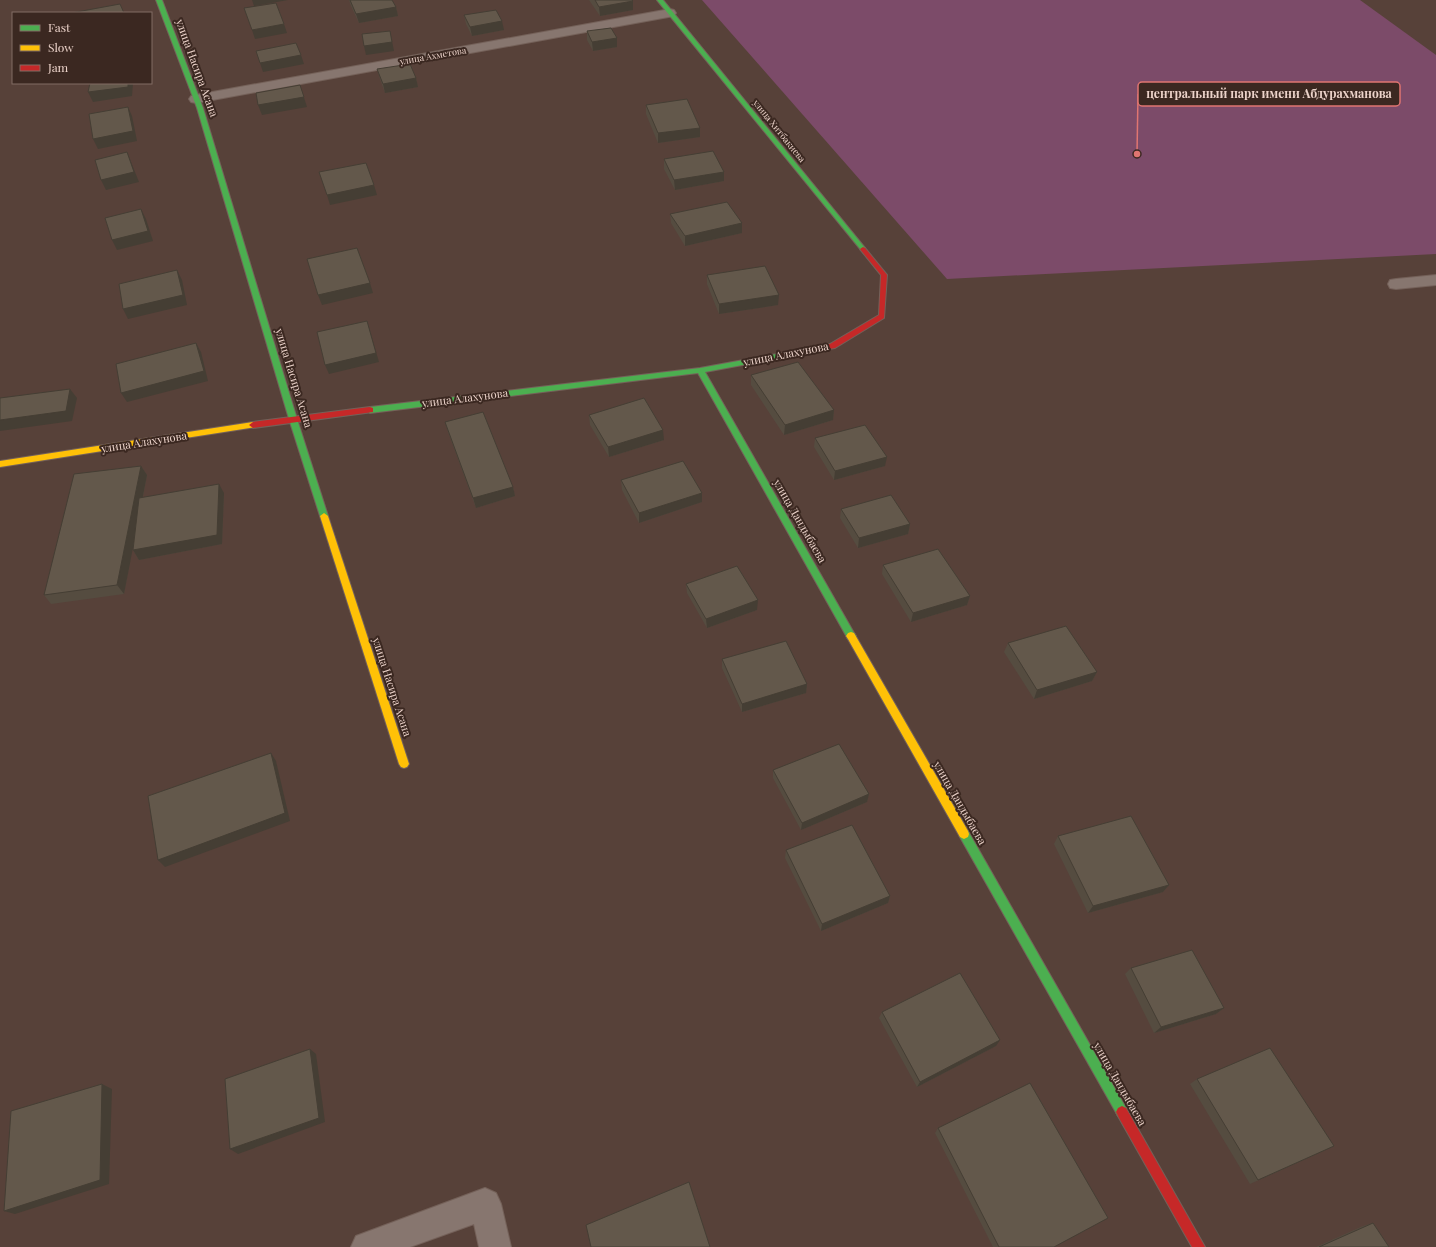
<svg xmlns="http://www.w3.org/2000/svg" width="1436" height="1247" font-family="'Playfair Display',serif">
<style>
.green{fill:#7c4b69}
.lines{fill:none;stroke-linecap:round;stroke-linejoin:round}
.street-casing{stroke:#746159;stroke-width:2}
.fast-casing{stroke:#746159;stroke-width:2}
.slow-casing{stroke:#746159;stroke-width:2}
.jam-casing{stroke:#746159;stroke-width:2}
.street{fill:#87766f;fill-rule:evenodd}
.fast{fill:#4caf50;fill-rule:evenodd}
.slow{fill:#ffc107;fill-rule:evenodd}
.jam{fill:#c62828;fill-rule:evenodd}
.wall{fill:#554c40}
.shaded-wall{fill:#453e34}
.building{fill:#63584b;stroke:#453e34}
.labels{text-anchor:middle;stroke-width:4;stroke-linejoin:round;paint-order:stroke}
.far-street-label{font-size:9px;fill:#ecd3ca;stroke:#3b2821}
.street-label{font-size:11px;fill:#ecd3ca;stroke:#3b2821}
.leader{fill:none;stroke:#e07571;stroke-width:1.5}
.callout-dot{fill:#e07571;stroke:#3b2821;stroke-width:1.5}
.callout{fill:#3b2821;stroke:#e07571;stroke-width:1.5}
.callout-label{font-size:12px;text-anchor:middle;font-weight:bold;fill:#ecd3ca}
</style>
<rect width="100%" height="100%" fill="#574139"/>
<path class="green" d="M 702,0 L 1360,0 L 1436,55 L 1436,254 L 947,279 Z"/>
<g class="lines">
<g class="street-casing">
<g id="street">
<path d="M 670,9 L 674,10 L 676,13 L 674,16 L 196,103 L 191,102 L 189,99 L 191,96 L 196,95 Z"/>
<path d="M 1436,275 L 1436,285 L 1396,289 L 1390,288 L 1388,284 L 1390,280 L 1396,279 Z"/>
<path d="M 485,1188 L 496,1193 L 501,1204 L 511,1247 L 479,1247 L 474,1224 L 410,1247 L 351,1247 L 356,1236 Z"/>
</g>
</g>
<g class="fast-casing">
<g id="fast">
<path d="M 156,0 L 162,0 L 203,108 L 297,419 L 328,516 L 327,518 L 324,519 L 320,516 L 289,419 L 197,108 Z"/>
<path d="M 657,0 L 663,0 L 865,248 L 865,250 L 861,250 Z"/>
<path d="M 782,353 L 786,355 L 785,357 L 705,372 L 854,633 L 856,636 L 854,639 L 848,639 L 698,373 L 370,413 L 366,410 L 370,407 L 700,368 Z"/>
<path d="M 964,829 L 968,831 L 1126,1108 L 1128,1112 L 1126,1116 L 1122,1118 L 1118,1116 L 960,837 L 959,834 L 960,831 Z"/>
</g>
</g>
<g class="slow-casing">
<g id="slow">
<path d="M 253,422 L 257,425 L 256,427 L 0,467 L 0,461 Z"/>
<path d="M 324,513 L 328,516 L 409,764 L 407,767 L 404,768 L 401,767 L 399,764 L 320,516 Z"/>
<path d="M 851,632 L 854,633 L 968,831 L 969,834 L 968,837 L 964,839 L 960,837 L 848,639 L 846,636 L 848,633 Z"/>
</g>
</g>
<g class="jam-casing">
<g id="jam">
<path d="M 863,247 L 865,248 L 887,275 L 884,318 L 835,348 L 779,357 L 778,355 L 782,353 L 830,344 L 879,315 L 881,275 L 860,249 Z"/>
<path d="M 370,407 L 373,408 L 373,412 L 253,428 L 249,425 L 253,422 Z"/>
<path d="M 1122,1106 L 1126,1108 L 1205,1247 L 1192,1247 L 1118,1116 L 1116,1112 L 1118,1108 Z"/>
</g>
</g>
<use href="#street" class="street"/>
<use href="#fast" class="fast"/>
<use href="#slow" class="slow"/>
<use href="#jam" class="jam"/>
</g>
<g class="wall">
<path d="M 349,0 L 392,0 L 396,7 L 398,16 L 359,23 L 351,6 Z"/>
<path d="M 589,0 L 632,0 L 633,1 L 633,10 L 600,16 Z"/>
<path d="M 464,15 L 504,30 L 472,36 L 466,24 Z"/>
<path d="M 587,31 L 617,38 L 617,47 L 593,51 L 587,40 Z"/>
<path d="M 377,69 L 416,78 L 418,87 L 385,93 L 380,79 Z"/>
<path d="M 646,105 L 700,128 L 700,137 L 658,143 L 646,114 Z"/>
<path d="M 664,159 L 724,172 L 724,181 L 675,190 L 664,169 Z"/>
<path d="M 670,214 L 742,223 L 742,233 L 685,246 L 671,223 Z"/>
<path d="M 707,275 L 778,305 L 719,314 L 707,284 Z"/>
<path d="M 751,375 L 834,410 L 833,420 L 784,435 L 751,385 Z"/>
<path d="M 589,415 L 664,440 L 609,457 L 590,425 Z"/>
<path d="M 445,422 L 513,487 L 515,496 L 476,508 L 448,432 Z"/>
<path d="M 815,438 L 885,466 L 834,480 L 814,447 Z"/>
<path d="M 141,466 L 147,475 L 143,497 L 224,493 L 222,544 L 139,560 L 133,550 L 134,540 L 124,594 L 51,604 L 44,595 Z"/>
<path d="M 621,480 L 702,493 L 702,502 L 639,523 L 622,490 Z"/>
<path d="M 841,509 L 910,524 L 908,534 L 858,548 L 840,518 Z"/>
<path d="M 883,565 L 970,596 L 967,605 L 911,622 L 882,574 Z"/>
<path d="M 686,584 L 757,610 L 707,628 L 687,593 Z"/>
<path d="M 1008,643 L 1097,672 L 1092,681 L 1034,699 L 1004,652 Z"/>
<path d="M 722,659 L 807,684 L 806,693 L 742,712 L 722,668 Z"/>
<path d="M 773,770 L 869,794 L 867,802 L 801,830 L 773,778 Z"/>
<path d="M 1058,836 L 1169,885 L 1163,892 L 1088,913 L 1054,844 Z"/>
<path d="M 786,850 L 890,896 L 888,903 L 821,931 L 785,858 Z"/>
<path d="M 1131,968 L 1224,1008 L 1216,1014 L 1154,1033 L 1125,974 Z"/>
<path d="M 882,1012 L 996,1046 L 917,1087 L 879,1018 Z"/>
<path d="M 1197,1079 L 1334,1146 L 1250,1184 L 1190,1084 Z"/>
<path d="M 938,1128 L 1054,1247 L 993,1247 L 935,1133 Z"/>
<path d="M 1373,1223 L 1389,1247 L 1316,1247 L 1363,1226 Z"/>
</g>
<g class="shaded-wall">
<path d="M 252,0 L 288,0 L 254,6 Z"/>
<path d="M 633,1 L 633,10 L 600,16 L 599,7 Z"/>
<path d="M 396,7 L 398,16 L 359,23 L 356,14 Z"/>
<path d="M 502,21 L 504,30 L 472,36 L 470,27 Z"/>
<path d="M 284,24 L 287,33 L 255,39 L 252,30 Z"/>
<path d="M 390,31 L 394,51 L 366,55 L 364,46 Z"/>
<path d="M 617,38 L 617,47 L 593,51 L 592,42 Z"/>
<path d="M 301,55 L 304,64 L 263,72 L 260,63 Z"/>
<path d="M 416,78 L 418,87 L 385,93 L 383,84 Z"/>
<path d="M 128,83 L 133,83 L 132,96 L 93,102 L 88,92 Z"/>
<path d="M 300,85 L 307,107 L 262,115 L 258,105 Z"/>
<path d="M 128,107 L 132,116 L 137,141 L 98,149 L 93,139 Z"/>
<path d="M 700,128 L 700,137 L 658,143 L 658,133 Z"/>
<path d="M 127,152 L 139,182 L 106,190 L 101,180 Z"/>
<path d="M 724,172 L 724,181 L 675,190 L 674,180 Z"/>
<path d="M 374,185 L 377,195 L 330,205 L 327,195 Z"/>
<path d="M 141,209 L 146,219 L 153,241 L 117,250 L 112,240 Z"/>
<path d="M 742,223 L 742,233 L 685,246 L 685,236 Z"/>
<path d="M 177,270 L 182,280 L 187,305 L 128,319 L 123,309 Z"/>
<path d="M 370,283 L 373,293 L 322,305 L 318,295 Z"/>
<path d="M 779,295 L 778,305 L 719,314 L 719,304 Z"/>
<path d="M 367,321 L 379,362 L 329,374 L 325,365 Z"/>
<path d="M 196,343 L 201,352 L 208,381 L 127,402 L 121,393 Z"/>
<path d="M 70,389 L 77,398 L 72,421 L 0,431 L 0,420 Z"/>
<path d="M 834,410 L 833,420 L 784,435 L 785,425 Z"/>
<path d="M 663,430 L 664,440 L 609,457 L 608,447 Z"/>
<path d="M 887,457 L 885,466 L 834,480 L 835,471 Z"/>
<path d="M 141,466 L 147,475 L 124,594 L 117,585 Z"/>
<path d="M 219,484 L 224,493 L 222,544 L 139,560 L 133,550 Z"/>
<path d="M 513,487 L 515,496 L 476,508 L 473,498 Z"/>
<path d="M 702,493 L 702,502 L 639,523 L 639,513 Z"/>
<path d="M 910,524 L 908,534 L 858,548 L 859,538 Z"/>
<path d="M 970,596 L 967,605 L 911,622 L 913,613 Z"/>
<path d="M 758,600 L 757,610 L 707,628 L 706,619 Z"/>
<path d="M 1097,672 L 1092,681 L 1034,699 L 1037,690 Z"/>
<path d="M 807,684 L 806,693 L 742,712 L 742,704 Z"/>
<path d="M 271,753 L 276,761 L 290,821 L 165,867 L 158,860 Z"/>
<path d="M 869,794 L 867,802 L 801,830 L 802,823 Z"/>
<path d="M 1169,885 L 1163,892 L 1088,913 L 1093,906 Z"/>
<path d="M 890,896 L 888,903 L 821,931 L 822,924 Z"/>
<path d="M 1224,1008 L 1216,1014 L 1154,1033 L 1161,1027 Z"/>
<path d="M 1000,1040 L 996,1046 L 917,1087 L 920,1082 Z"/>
<path d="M 310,1049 L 316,1054 L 325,1122 L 238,1154 L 230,1149 Z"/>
<path d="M 102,1084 L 112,1089 L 109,1184 L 15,1214 L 4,1211 Z"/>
</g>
<g class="building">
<path d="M 350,0 L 392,0 L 396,7 L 356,14 Z"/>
<path d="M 595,0 L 632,0 L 633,1 L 599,7 Z"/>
<path d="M 276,3 L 284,24 L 252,30 L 244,8 Z"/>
<path d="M 120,4 L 124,13 L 71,13 Z"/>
<path d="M 496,10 L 502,21 L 470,27 L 464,15 Z"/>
<path d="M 611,28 L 617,38 L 592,42 L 587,31 Z"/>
<path d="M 390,31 L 392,42 L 364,46 L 362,34 Z"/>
<path d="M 296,43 L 301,55 L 260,63 L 256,51 Z"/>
<path d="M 410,64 L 416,78 L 383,84 L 377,69 Z"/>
<path d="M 90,83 L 128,83 L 128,87 L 88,92 Z"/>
<path d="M 300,85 L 304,97 L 258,105 L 256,93 Z"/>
<path d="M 687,99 L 700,128 L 658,133 L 646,105 Z"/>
<path d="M 128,107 L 133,131 L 93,139 L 89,114 Z"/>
<path d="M 713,151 L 724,172 L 674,180 L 664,159 Z"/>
<path d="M 127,152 L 134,172 L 101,180 L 95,160 Z"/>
<path d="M 366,163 L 374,185 L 327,195 L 319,172 Z"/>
<path d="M 727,202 L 742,223 L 685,236 L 670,214 Z"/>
<path d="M 141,209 L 148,231 L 112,240 L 105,218 Z"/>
<path d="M 357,248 L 370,283 L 318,295 L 307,259 Z"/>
<path d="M 765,266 L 779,295 L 719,304 L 707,275 Z"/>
<path d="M 177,270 L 183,295 L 123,309 L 119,284 Z"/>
<path d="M 367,321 L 376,353 L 325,365 L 317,332 Z"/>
<path d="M 196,343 L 204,371 L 121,393 L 116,364 Z"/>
<path d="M 798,362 L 834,410 L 785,425 L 751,375 Z"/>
<path d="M 70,389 L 66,411 L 0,420 L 0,398 Z"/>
<path d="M 644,398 L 663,430 L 608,447 L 589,415 Z"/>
<path d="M 483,412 L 513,487 L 473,498 L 445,422 Z"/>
<path d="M 865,425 L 887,457 L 835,471 L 815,438 Z"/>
<path d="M 683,461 L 702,493 L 639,513 L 621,480 Z"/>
<path d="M 141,466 L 117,585 L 44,595 L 74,474 Z"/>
<path d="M 219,484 L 217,535 L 133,550 L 139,498 Z"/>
<path d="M 891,495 L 910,524 L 859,538 L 841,509 Z"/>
<path d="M 938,549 L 970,596 L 913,613 L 883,565 Z"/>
<path d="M 737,566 L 758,600 L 706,619 L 686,584 Z"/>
<path d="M 1066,626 L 1097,672 L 1037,690 L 1008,643 Z"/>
<path d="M 786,641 L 807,684 L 742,704 L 722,659 Z"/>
<path d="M 839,744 L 869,794 L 802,823 L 773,770 Z"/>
<path d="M 271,753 L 285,813 L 158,860 L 148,796 Z"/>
<path d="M 1131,816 L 1169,885 L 1093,906 L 1058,836 Z"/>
<path d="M 852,825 L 890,896 L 822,924 L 786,850 Z"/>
<path d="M 1192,950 L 1224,1008 L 1161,1027 L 1131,968 Z"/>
<path d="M 960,973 L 1000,1040 L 920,1082 L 882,1012 Z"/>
<path d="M 1270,1048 L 1334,1146 L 1258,1180 L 1197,1079 Z"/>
<path d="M 310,1049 L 319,1118 L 230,1149 L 225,1079 Z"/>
<path d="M 1030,1083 L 1108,1218 L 1054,1247 L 999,1247 L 938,1128 Z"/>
<path d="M 102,1084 L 100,1180 L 4,1211 L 11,1111 Z"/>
<path d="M 689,1182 L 710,1247 L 591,1247 L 586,1225 Z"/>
<path d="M 1373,1223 L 1389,1247 L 1319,1247 Z"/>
</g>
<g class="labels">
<g class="far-street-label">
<text transform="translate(433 56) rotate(-10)" y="3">улица Ахметова</text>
<text transform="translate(779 131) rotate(51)" y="3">улица Хитбакиева</text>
</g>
<g class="street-label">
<text transform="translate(197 68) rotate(70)" y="4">улица Насира Асана</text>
<text transform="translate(786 354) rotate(-11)" y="4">улица Алахунова</text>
<text transform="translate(294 378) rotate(73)" y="4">улица Насира Асана</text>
<text transform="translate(465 398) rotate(-7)" y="4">улица Алахунова</text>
<text transform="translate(144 442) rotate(-9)" y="4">улица Алахунова</text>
<text transform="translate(800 521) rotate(60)" y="4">улица Дандыбаева</text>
<text transform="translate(392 687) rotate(72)" y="4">улица Насира Асана</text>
<text transform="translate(960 803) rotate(60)" y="4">улица Дандыбаева</text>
<text transform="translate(1120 1084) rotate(60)" y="4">улица Дандыбаева</text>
</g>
</g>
<path class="leader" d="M1137 154L1138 94"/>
<circle class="callout-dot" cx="1137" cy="154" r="4"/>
<rect class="callout" x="1138" y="82" width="262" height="24" rx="4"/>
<g class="callout-label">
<text x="1269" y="98">центральный парк имени Абдурахманова</text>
</g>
<rect x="12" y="12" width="140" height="72" fill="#3b2821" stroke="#826c65"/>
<rect x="20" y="25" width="20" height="6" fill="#4caf50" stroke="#826c65"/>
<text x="48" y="32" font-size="12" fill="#ecd3ca">Fast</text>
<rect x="20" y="45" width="20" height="6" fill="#ffc107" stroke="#826c65"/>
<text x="48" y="52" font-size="12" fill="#ecd3ca">Slow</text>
<rect x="20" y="65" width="20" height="6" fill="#c62828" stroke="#826c65"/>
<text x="48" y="72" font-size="12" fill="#ecd3ca">Jam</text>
</svg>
